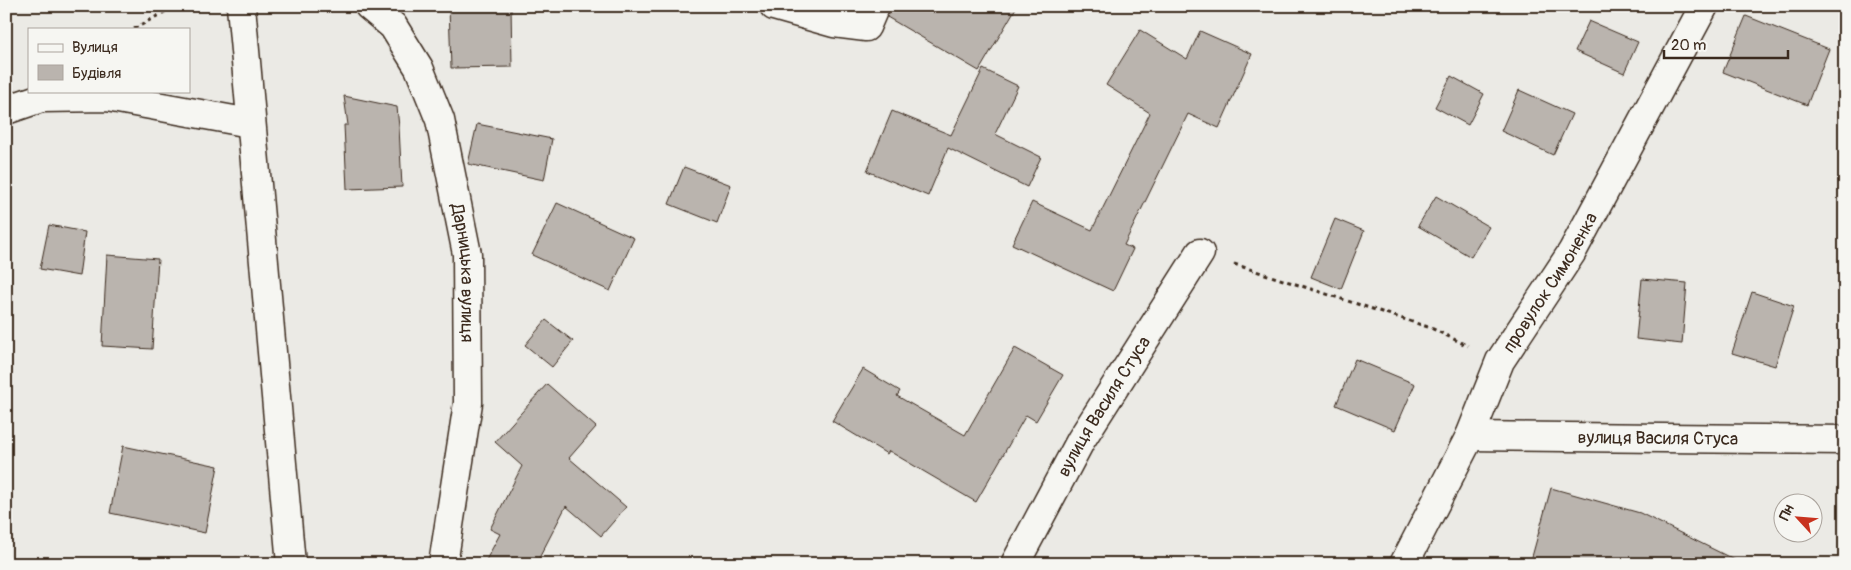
<svg xmlns="http://www.w3.org/2000/svg" width="1851" height="570" font-family="Pangolin,sans-serif">
<style>
.building{fill:#bab4ae;stroke:#3b2a1e}
.lines{fill:none;stroke-linecap:round;stroke-linejoin:round}
.minor-casing{stroke:#3b2a1e;stroke-width:31}
.path{stroke:#3b2a1e;stroke-width:3;stroke-dasharray:4 4;stroke-linecap:butt}
.minor{stroke:#f6f6f2;stroke-width:28}
.labels{text-anchor:middle;stroke-width:4;stroke-linejoin:round;paint-order:stroke}
.street-label{font-size:18px;fill:#3b2a1e;stroke:#f6f6f2}
</style>
<rect width="100%" height="100%" fill="#ebeae5"/>
<filter id="ink" filterUnits="userSpaceOnUse"><feTurbulence type="fractalNoise" baseFrequency=".02" numOctaves="2"/><feDisplacementMap in="SourceGraphic" scale="10" xChannelSelector="R" yChannelSelector="G"/><feConvolveMatrix kernelMatrix="1 2 1 2 8 2 1 2 1" color-interpolation-filters="sRGB"/></filter>
<g filter="url(#ink)">
<g class="building">
<path d="M 449,6 L 511,6 L 512,67 L 451,68 Z"/>
<path d="M 890,6 L 1017,6 L 979,71 L 887,17 Z"/>
<path d="M 1746,16 L 1829,49 L 1807,105 L 1723,72 Z"/>
<path d="M 1589,21 L 1638,42 L 1624,73 L 1575,51 Z"/>
<path d="M 1140,30 L 1187,59 L 1200,31 L 1252,54 L 1219,128 L 1188,114 L 1124,245 L 1133,249 L 1113,291 L 1012,244 L 1032,202 L 1092,230 L 1150,113 L 1106,85 Z"/>
<path d="M 983,69 L 1018,86 L 995,134 L 1041,157 L 1027,187 L 948,148 L 928,196 L 867,171 L 892,111 L 951,135 Z"/>
<path d="M 1451,76 L 1484,94 L 1468,125 L 1435,107 Z"/>
<path d="M 1519,90 L 1572,114 L 1553,155 L 1501,131 Z"/>
<path d="M 344,96 L 397,107 L 399,127 L 402,187 L 347,189 L 344,125 L 348,125 Z"/>
<path d="M 477,124 L 552,139 L 544,180 L 468,164 Z"/>
<path d="M 684,167 L 731,185 L 717,223 L 669,204 Z"/>
<path d="M 1436,196 L 1489,227 L 1471,257 L 1418,226 Z"/>
<path d="M 557,203 L 634,238 L 610,291 L 532,255 Z"/>
<path d="M 1335,219 L 1364,231 L 1341,289 L 1311,277 Z"/>
<path d="M 49,225 L 85,232 L 79,276 L 40,269 Z"/>
<path d="M 107,255 L 158,259 L 152,349 L 102,346 Z"/>
<path d="M 1642,279 L 1687,283 L 1682,344 L 1636,339 Z"/>
<path d="M 1752,292 L 1794,306 L 1775,366 L 1732,353 Z"/>
<path d="M 546,320 L 573,341 L 552,367 L 525,345 Z"/>
<path d="M 1015,348 L 1063,375 L 1036,421 L 1026,415 L 976,502 L 889,451 L 887,454 L 832,421 L 863,369 L 900,391 L 897,396 L 965,435 Z"/>
<path d="M 1355,359 L 1415,384 L 1395,430 L 1336,405 Z"/>
<path d="M 547,384 L 596,427 L 569,458 L 626,507 L 601,536 L 566,506 L 536,564 L 484,564 L 500,534 L 490,529 L 522,466 L 495,442 Z"/>
<path d="M 123,446 L 218,466 L 205,533 L 110,513 Z"/>
<path d="M 1551,488 L 1640,513 L 1743,564 L 1530,564 Z"/>
</g>
<g class="lines">
<g class="minor-casing">
<g id="minor">
<path d="M 241,6 L 291,564"/>
<path id="s1" d="M 369,6 L 393,26 L 419,68 L 440,120 L 467,254 L 468,403 L 443,564"/>
<path d="M 774,6 L 834,23 L 866,27 L 875,6"/>
<path d="M 6,110 L 41,98 L 107,97 L 250,123"/>
<path id="s2" d="M 1470,436 L 1845,440"/>
<path id="s3" d="M 1015,564 L 1081,440 L 1200,253"/>
<path id="s4" d="M 1404,564 L 1470,436 L 1500,361 L 1572,252 L 1704,6"/>
</g>
</g>
<g class="path">
<path d="M 134,29 L 175,6"/>
<path d="M 1234,264 L 1431,328 L 1468,346"/>
</g>
<use href="#minor" class="minor"/>
</g>
</g>
<g class="labels">
<g class="street-label">
<text dy="6" stroke="none"><textPath href="#s1" startOffset="292">Дарницька вулиця</textPath></text>
<text dy="6" stroke="none"><textPath href="#s4" startOffset="318">провулок Симоненка</textPath></text>
<text dy="6" stroke="none"><textPath href="#s3" startOffset="181">вулиця Василя Стуса</textPath></text>
<text dy="6" stroke="none"><textPath href="#s2" startOffset="188">вулиця Василя Стуса</textPath></text>
</g>
</g>
<rect width="1851" height="570" fill="none" stroke="#f6f6f2" stroke-width="25"/>
<rect x="12" y="12" width="1826" height="545" fill="none" stroke="#3b2a1e" stroke-width="2" filter="url(#ink)"/>
<rect x="28" y="28" width="162" height="65" fill="#f6f6f2" stroke="#aba49d"/>
<rect x="38" y="44" width="25" height="8" fill="#f6f6f2" stroke="#aba49d"/>
<text x="72" y="52" font-size="15" fill="#3b2a1e">Вулиця</text>
<rect x="38" y="65" width="25" height="15" fill="#bab4ae" stroke="#aba49d"/>
<text x="72" y="78" font-size="15" fill="#3b2a1e">Будівля</text>
<g transform="translate(1798 518) rotate(296)"><circle r="24" fill="#f6f6f2" stroke="#aba49d"/>
<path d="M0-4L9 19L0 12L-9 19Z" fill="#c8321e"/>
<text y="-8" font-size="14" font-weight="bold" text-anchor="middle" fill="#3b2a1e">Пн</text>
</g>
<path d="M1664 50v8h124v-8" fill="none" stroke="#3b2a1e" stroke-width="2.5"/>
<text x="1671" y="50" font-size="15" fill="#3b2a1e" stroke="#f6f6f2" stroke-width="4" paint-order="stroke">20 m</text>
</svg>
